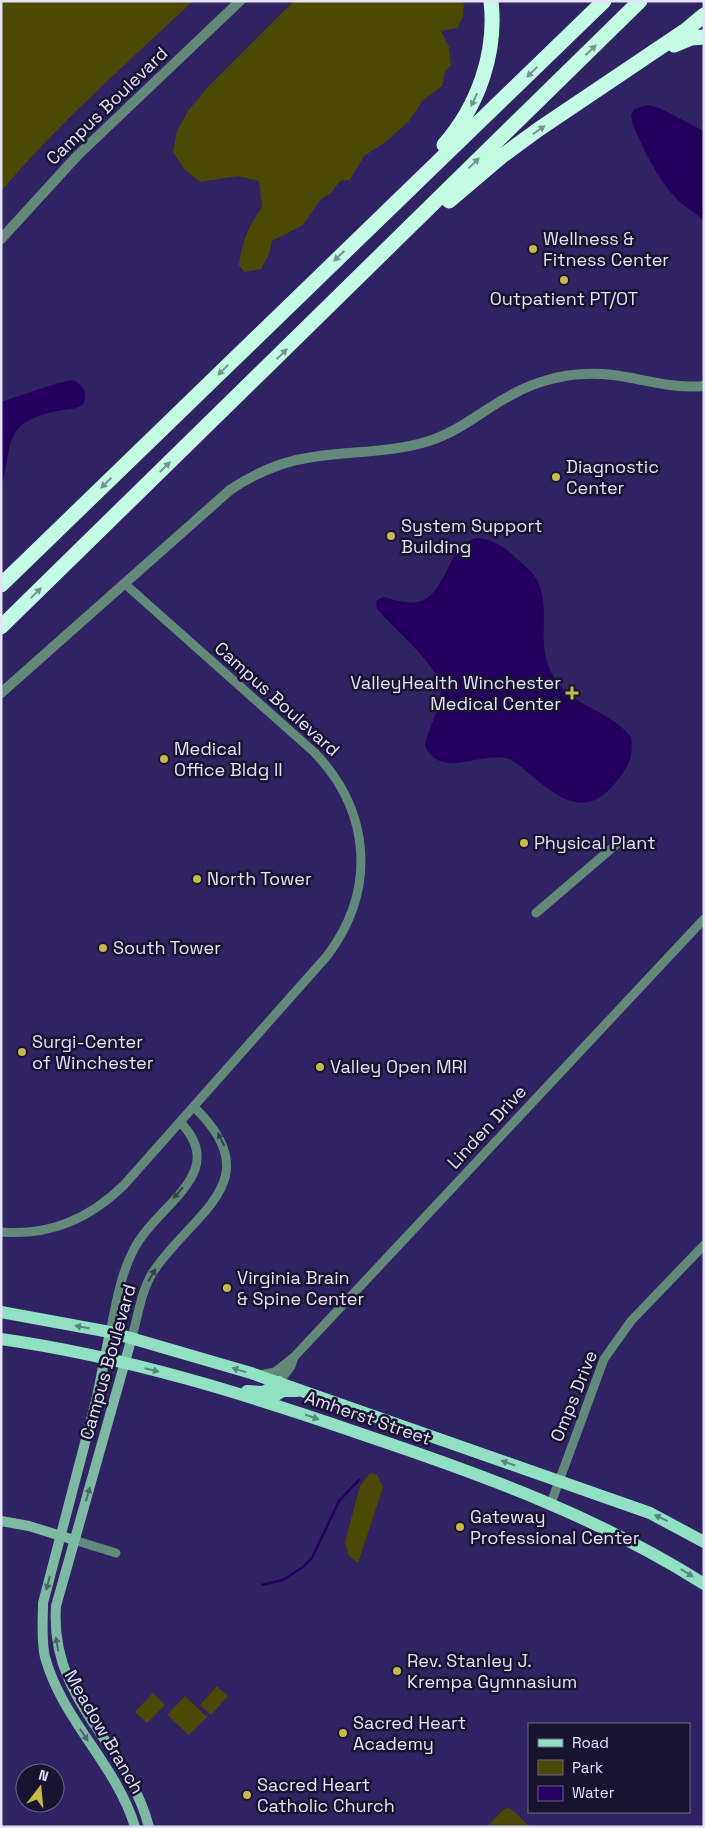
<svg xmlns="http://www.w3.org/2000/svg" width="705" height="1828" font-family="'Space Grotesk',sans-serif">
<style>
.green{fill:#4c4a00}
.water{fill:#23005d}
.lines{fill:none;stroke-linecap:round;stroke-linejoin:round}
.stream{stroke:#23005d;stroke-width:2.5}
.minor{stroke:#638979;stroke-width:9}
.tertiary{stroke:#638979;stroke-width:10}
.secondary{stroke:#7dbaa2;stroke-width:10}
.primary{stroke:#90e1c2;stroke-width:12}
.motorway{stroke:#c3fbe4;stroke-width:15}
.oneway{fill:#769393}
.oneway2{fill:#36434d}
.oneway3{fill:#5a8580}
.oneway4{fill:#4a6769}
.poi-dot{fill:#c1be40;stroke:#181430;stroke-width:2}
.labels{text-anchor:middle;stroke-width:5;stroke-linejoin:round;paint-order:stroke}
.street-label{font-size:18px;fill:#e3e2f9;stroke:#181430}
.poi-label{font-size:18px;fill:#e3e2f9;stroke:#181430;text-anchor:start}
</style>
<rect width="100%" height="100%" fill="#302363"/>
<g class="green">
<path d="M 1,1 L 193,1 C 128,62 60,122 1,191 Z"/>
<path d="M 294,1 L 464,1 L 463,17 L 457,28 L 441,31 L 449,47 L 451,65 L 445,72 L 442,86 L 423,100 L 409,121 L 387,141 L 364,156 L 350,180 L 340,181 L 331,193 L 321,199 L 303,225 L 272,241 L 269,254 L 261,269 L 244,272 L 239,265 C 242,242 249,226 262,207 L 259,181 L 238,176 L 200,182 L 185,170 L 173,152 L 177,131 L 188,111 L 207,88 Z"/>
<path d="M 370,1473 L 377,1474 L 383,1487 L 358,1563 L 349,1556 L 345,1542 L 360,1486 Z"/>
<path d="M 217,1686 L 228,1696 L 211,1715 L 200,1705 Z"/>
<path d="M 153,1693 L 165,1705 L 147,1723 L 135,1712 Z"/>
<path d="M 185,1696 L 207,1717 L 189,1735 L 167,1715 Z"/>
<path d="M 507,1808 L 511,1809 L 530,1827 L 487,1827 L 503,1810 Z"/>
</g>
<g class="water">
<path d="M 648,105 L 659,108 L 704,131 L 704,222 C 696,211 683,207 675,197 C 659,181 636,138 631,116 L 634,109 Z"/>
<path d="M 73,380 C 83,384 88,393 84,403 C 79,409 70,409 62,410 C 1,422 14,440 1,491 L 1,402 L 58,383 Z"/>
<path d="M 476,538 C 492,539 505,547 516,558 C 524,565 532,571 537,580 C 552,608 535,643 552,674 C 569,707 608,708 631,737 C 634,755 628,769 616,782 C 584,822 557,796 527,772 C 520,766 513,759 505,758 C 479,753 440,779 425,746 C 428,728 441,708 441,690 C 441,667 392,627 377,609 L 376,601 L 383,597 C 395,600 408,605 421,601 C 447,592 447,546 476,538 Z"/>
</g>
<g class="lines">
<path class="stream" d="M 262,1585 L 283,1580 L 303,1567 L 312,1558 L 339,1501 L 359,1480"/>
<g class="minor">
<path d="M 536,913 L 619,842"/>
<path d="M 1,1232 C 50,1236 89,1219 124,1185 L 327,956 C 377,890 371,811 314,752 L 125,584"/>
<path d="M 110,1332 C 116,1305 120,1276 133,1251 C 155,1205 231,1174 180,1122"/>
<path d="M 132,1337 C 138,1316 141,1291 153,1272 C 193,1212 271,1181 194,1107"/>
<path d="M 260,1375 L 275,1372 L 294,1357 L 704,919"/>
<path d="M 279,1382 L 291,1366 L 294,1357"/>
<path d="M 551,1503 L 604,1359 L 631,1321 L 704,1245"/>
<path d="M 74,1540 L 116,1553"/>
</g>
<g class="tertiary">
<path d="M 1,239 L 77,156 L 240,1"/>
<path d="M 1,693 L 230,490 C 255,473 283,461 313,457 C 352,451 391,453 429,441 C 461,431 485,408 515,393 C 535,382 561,375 584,374 C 624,371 663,390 704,386"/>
</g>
<g class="secondary">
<path d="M 110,1332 L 97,1397 L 43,1603 C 43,1621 41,1640 45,1657 C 62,1720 116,1764 135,1827"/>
<path d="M 132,1337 L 56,1606 C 49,1701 127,1742 149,1827"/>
<path d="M 1,1521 L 29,1526 L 74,1540"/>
</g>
<g class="primary">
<path d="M 1,1312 L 110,1332 L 251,1373 L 650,1513 L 704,1542"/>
<path d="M 1,1339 C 128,1357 249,1395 370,1437 C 486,1476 600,1518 704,1584"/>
<path d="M 247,1391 L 264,1392 L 279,1382"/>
<path d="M 265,1402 L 283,1391 L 297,1391"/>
</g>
<g class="motorway">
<path d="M 674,45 L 691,38 L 704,37"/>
<path d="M 444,145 C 478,106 497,53 491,1"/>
<path d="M 449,201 L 502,156 L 539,129 L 686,30 L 704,15"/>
<path d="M 1,585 L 604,1"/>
<path d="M 1,627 L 640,1"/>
</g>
</g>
<defs><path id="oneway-solid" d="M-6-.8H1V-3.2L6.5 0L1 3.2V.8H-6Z" transform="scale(1.25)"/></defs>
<g class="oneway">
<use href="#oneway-solid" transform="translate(591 50) rotate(-44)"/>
<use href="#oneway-solid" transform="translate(532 72) rotate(136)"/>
<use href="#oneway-solid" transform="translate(474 100) rotate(115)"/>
<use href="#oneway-solid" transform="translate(539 130) rotate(-35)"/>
<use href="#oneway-solid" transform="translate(474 163) rotate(-44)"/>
<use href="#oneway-solid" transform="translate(339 256) rotate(136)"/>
<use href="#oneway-solid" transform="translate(282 354) rotate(-44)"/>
<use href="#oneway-solid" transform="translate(223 370) rotate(136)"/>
<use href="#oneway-solid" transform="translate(165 467) rotate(-44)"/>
<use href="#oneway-solid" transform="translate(106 483) rotate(136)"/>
<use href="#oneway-solid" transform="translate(36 593) rotate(-44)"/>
</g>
<g class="oneway2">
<use href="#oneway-solid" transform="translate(221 1139) rotate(-116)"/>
<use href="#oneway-solid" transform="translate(178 1193) rotate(132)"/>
<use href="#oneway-solid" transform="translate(152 1275) rotate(-59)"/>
</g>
<g class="oneway3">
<use href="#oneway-solid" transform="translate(82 1327) rotate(-170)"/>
<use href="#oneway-solid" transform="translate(152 1370) rotate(14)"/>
<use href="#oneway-solid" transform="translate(239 1370) rotate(-163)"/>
<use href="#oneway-solid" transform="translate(312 1417) rotate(19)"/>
<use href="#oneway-solid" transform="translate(508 1463) rotate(-161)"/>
<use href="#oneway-solid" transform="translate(661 1518) rotate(-155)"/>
<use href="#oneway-solid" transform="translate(687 1573) rotate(32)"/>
</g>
<g class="oneway4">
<use href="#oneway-solid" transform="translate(88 1494) rotate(-74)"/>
<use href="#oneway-solid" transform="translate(48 1583) rotate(104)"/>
<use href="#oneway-solid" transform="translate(57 1644) rotate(-100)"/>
<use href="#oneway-solid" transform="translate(84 1735) rotate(56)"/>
</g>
<g class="poi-dot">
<circle cx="533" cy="249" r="5"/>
<circle cx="564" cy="280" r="5"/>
<circle cx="556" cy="477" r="5"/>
<circle cx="391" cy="536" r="5"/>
<path d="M569.5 685.5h5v5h5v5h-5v5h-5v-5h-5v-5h5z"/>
<circle cx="164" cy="759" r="5"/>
<circle cx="524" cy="843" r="5"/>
<circle cx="197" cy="879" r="5"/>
<circle cx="103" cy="948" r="5"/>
<circle cx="22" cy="1052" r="5"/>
<circle cx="320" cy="1067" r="5"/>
<circle cx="227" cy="1288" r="5"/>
<circle cx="460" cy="1527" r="5"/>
<circle cx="397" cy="1671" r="5"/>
<circle cx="343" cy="1733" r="5"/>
<circle cx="247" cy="1795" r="5"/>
</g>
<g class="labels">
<g class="street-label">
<text transform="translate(107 106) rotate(-44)" y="6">Campus Boulevard</text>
<text transform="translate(277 699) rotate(42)" y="6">Campus Boulevard</text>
<text transform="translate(487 1127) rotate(-47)" y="6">Linden Drive</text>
<text transform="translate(108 1362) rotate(-74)" y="6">Campus Boulevard</text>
<text transform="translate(574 1396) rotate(-68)" y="6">Omps Drive</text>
<text transform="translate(368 1418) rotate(19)" y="6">Amherst Street</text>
<text transform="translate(104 1732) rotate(60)" y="6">Meadow Branch</text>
</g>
<g class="poi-label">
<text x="543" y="245">Wellness &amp;<tspan x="543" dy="21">Fitness Center</tspan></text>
<text x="564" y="305" text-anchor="middle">Outpatient PT/OT</text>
<text x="566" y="473">Diagnostic<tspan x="566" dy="21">Center</tspan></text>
<text x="401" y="532">System Support<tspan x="401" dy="21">Building</tspan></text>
<text x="561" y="689" text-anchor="end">ValleyHealth Winchester<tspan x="561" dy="21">Medical Center</tspan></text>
<text x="174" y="755">Medical<tspan x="174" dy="21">Office Bldg II</tspan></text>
<text x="534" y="849">Physical Plant</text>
<text x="207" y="885">North Tower</text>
<text x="113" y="954">South Tower</text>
<text x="32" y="1048">Surgi-Center<tspan x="32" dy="21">of Winchester</tspan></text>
<text x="330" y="1073">Valley Open MRI</text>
<text x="237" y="1284">Virginia Brain<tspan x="237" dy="21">&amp; Spine Center</tspan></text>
<text x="470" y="1523">Gateway<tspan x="470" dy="21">Professional Center</tspan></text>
<text x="407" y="1667">Rev. Stanley J.<tspan x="407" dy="21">Krempa Gymnasium</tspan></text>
<text x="353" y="1729">Sacred Heart<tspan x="353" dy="21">Academy</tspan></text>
<text x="257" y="1791">Sacred Heart<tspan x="257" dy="21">Catholic Church</tspan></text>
</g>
</g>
<rect width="705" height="1828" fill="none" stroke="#e3e2f9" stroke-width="5"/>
<rect x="528" y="1723" width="162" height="90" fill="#181430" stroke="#696680"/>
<rect x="538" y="1739" width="25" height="8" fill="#90e1c2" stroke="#696680"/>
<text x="572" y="1748" font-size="15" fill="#e3e2f9">Road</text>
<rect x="538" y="1760" width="25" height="15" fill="#4c4a00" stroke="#696680"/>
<text x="572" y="1773" font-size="15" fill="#e3e2f9">Park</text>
<rect x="538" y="1786" width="25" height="15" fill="#23005d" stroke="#696680"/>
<text x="572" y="1798" font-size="15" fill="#e3e2f9">Water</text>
<g transform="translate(40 1788) rotate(16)"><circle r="24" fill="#181430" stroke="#696680"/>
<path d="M0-4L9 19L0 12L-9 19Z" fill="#c1be40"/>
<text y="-8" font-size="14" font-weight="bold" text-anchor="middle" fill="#e3e2f9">N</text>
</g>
</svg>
